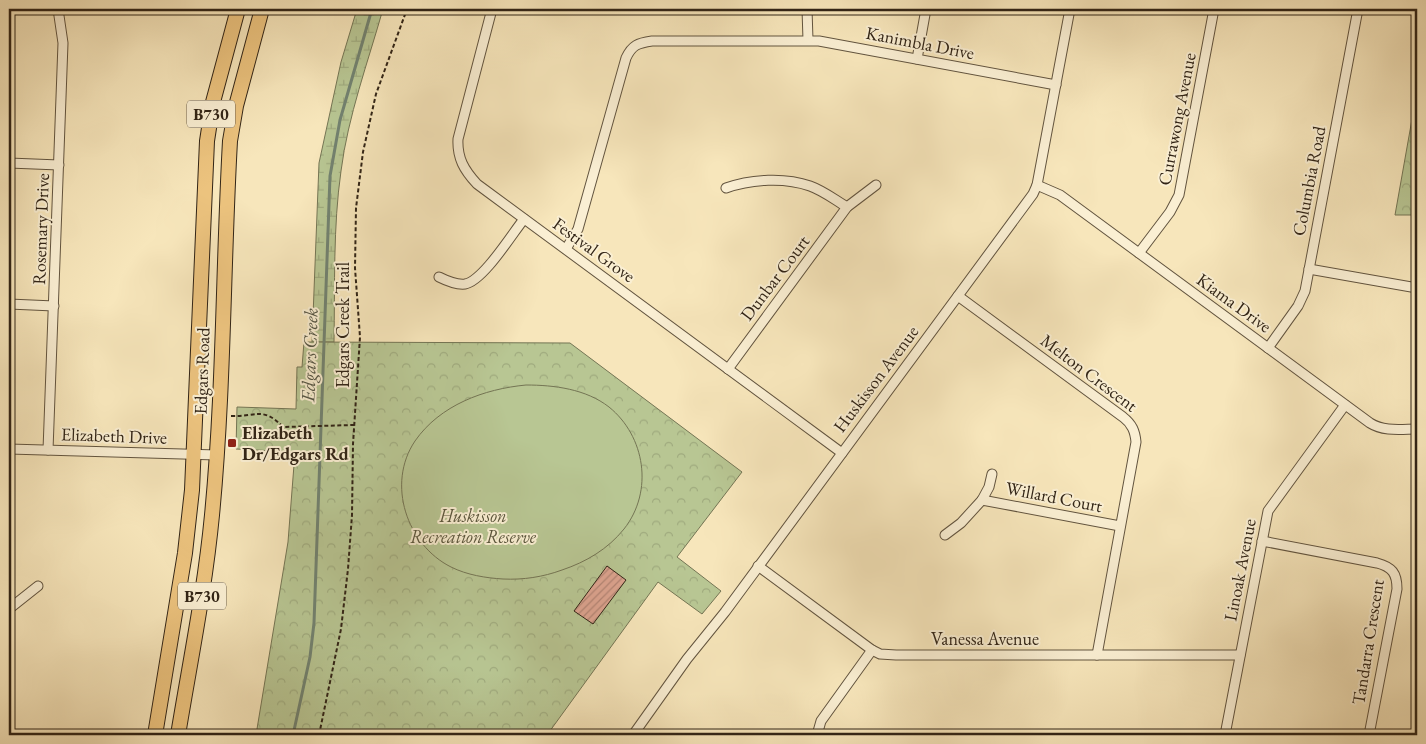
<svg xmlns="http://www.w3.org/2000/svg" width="1426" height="744" font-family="'EB Garamond',serif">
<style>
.wetland{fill:url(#wetland-marsh);stroke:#747554}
.park{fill:url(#park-crowns);stroke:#747554}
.pitch{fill:#b8c693;stroke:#747554}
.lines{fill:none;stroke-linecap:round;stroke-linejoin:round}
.stream{stroke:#728270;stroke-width:3}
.building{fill:url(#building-hatch);stroke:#312416}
.minor-casing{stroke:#62543f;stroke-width:11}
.primary-casing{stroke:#312416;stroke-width:16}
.path{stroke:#312416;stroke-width:2;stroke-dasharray:4 2.5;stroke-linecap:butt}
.minor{stroke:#faefd3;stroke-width:9}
.primary{stroke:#ecc37e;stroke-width:14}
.poi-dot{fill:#8f2418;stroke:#faefd3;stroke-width:2}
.labels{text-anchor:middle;stroke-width:4;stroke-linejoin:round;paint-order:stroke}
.shield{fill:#faefd3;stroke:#6d614f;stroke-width:1}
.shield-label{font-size:16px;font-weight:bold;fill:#312416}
.street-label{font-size:18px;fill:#312416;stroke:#faefd3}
.poi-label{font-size:18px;font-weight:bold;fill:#312416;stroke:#faefd3;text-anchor:start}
.park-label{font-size:18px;font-style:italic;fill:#5a553c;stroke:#faefd3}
.water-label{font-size:19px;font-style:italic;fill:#525343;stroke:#faefd3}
</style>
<defs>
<pattern id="wetland-marsh" width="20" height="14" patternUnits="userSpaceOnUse" patternTransform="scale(1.25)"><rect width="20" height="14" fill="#b8c693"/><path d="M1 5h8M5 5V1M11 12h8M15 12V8" fill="none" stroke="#9faa7e"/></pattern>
<pattern id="park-crowns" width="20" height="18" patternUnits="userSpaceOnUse" patternTransform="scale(1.25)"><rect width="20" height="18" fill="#b8c693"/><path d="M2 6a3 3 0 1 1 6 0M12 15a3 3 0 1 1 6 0" fill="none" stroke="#9faa7e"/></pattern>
<pattern id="building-hatch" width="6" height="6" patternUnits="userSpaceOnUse" patternTransform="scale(1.25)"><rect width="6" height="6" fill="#dda490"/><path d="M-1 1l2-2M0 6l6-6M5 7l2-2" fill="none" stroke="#b48575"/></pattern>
</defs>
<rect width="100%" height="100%" fill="#f7e6bb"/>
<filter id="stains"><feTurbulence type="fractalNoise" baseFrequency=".004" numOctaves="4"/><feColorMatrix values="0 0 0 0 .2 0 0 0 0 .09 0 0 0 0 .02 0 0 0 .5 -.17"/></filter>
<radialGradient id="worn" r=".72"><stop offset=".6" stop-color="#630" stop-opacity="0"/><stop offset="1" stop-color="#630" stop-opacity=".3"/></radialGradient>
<path class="wetland" d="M 357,9 L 383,9 C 368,62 348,116 341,171 C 333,227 335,285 334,342 L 312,342 L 319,163 L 341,62 Z"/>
<g class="park">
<path d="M 1417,91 L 1417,215 L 1395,215 Z"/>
<path d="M 304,342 L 570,343 L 742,472 L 677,557 L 721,591 L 702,614 L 658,582 L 547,735 L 256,735 L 288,542 L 295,452 L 236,449 L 237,407 L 296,409 L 297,367 L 302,367 Z"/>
</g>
<path class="pitch" d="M 526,385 C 554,385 586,389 609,407 C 645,436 654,491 624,529 C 608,549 586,562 562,570 C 543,577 523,580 503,579 C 486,578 467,575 451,567 C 407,545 386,484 415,441 C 440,405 484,389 526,385 Z"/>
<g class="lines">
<path class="stream" d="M 293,735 L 310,657 L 314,623 L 330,176 L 340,120 L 372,9"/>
</g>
<path class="building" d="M 607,566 L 626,580 L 593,624 L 574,611 Z"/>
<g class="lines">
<g class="minor-casing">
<g id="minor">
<path d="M 492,9 L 458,139 C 457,158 464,170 477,184 L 842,453"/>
<path d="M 807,9 L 808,40"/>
<path d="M 917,59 L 926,9"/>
<path d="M 9,163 L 59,165"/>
<path d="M 1037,185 L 1060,195 L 1370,423 C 1384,432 1402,429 1417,429"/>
<path d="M 726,188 C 751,179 785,177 810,186 C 824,191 835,200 847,207"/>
<path d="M 566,249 L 578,229 L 626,58 C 632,45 638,43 652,41 L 819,41 L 1056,85"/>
<path d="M 1139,253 L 1170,212 L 1179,195 L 1214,9"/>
<path d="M 1309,269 L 1417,288"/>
<path d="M 439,277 C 447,281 456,285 465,284 C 483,281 512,234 524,219"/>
<path d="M 958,296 L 1123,417 C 1132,424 1135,431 1136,442 L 1097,655"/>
<path d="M 9,304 L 54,306"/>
<path d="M 1268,348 L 1298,306 L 1305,291 L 1358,9"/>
<path d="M 728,369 L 847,207 L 876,185"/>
<path d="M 9,449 L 217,455"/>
<path d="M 48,450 L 63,43 L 58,9"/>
<path d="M 982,500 L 989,487 L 992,474"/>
<path d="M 945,535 L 961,523 L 982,500 L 1120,526"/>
<path d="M 1262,541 L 1377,563 C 1392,567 1397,573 1397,589 L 1369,735"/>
<path d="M 758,566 L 872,650 L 880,654 L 896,655 L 1240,655"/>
<path d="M 9,609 L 38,586"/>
<path d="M 9,690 L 9,715"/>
<path d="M 633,735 L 687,659 L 725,612 L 1033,194 L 1037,185 L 1070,9"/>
<path d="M 817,735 L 821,721 L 872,650"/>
<path d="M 1225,735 L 1268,511 L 1345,405"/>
</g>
</g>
<g class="primary-casing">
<g id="primary">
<path d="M 155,735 L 185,553 L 192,490 L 207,141 L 213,102 L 238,9"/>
<path d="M 178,735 C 190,662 205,589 212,515 C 224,391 223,266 230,141 L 236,106 L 262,9"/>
</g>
</g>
<g class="path">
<path d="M 231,416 C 256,417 263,406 283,427 L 354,425"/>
<path d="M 319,735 L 341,629 L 348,569 L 352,515 L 353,444 L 360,337 L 355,268 L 356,208 L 363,152 L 376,94 L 407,9"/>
</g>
<use href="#minor" class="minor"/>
<use href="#primary" class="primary"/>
</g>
<rect class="poi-dot" x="227" y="438" width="10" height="10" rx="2.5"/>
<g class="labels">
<g class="shield">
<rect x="187" y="100.5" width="48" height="27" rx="4"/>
<rect x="178" y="582.5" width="48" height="27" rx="4"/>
</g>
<g class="shield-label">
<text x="211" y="120">B730</text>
<text x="202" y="602">B730</text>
</g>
<g class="street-label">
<text transform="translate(920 43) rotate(11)" y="6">Kanimbla Drive</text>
<text transform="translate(1177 119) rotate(-79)" y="6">Currawong Avenue</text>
<text transform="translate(1309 181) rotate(-79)" y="6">Columbia Road</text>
<text transform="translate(41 229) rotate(-88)" y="6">Rosemary Drive</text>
<text transform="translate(594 250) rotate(36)" y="6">Festival Grove</text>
<text transform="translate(775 278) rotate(-53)" y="6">Dunbar Court</text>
<text transform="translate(1234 303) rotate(36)" y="6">Kiama Drive</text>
<text transform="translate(343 325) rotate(-90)" y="6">Edgars Creek Trail</text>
<text transform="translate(202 371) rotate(-88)" y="6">Edgars Road</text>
<text transform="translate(1089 373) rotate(37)" y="6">Melton Crescent</text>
<text transform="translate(876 379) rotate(-53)" y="6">Huskisson Avenue</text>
<text transform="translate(114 436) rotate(2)" y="6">Elizabeth Drive</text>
<text transform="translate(1054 497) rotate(11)" y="6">Willard Court</text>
<text transform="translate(1240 570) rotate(-79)" y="6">Linoak Avenue</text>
<text x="985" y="645">Vanessa Avenue</text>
<text transform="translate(1368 642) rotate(-81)" y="6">Tandarra Crescent</text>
</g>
<g class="poi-label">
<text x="242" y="439">Elizabeth<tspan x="242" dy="21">Dr/Edgars Rd</tspan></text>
</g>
<g class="park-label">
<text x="473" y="522">Huskisson<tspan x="473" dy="21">Recreation Reserve</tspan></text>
</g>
<g class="water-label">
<text transform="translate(309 355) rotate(-88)" y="7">Edgars Creek</text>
</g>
</g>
<rect width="1426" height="744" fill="none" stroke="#f7e6bb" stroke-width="30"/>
<rect x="10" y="10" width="1406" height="724" fill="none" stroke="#312416" stroke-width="2.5"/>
<rect x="15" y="15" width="1396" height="714" fill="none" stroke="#312416"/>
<rect width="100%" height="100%" filter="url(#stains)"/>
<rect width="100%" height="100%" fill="url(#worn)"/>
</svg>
